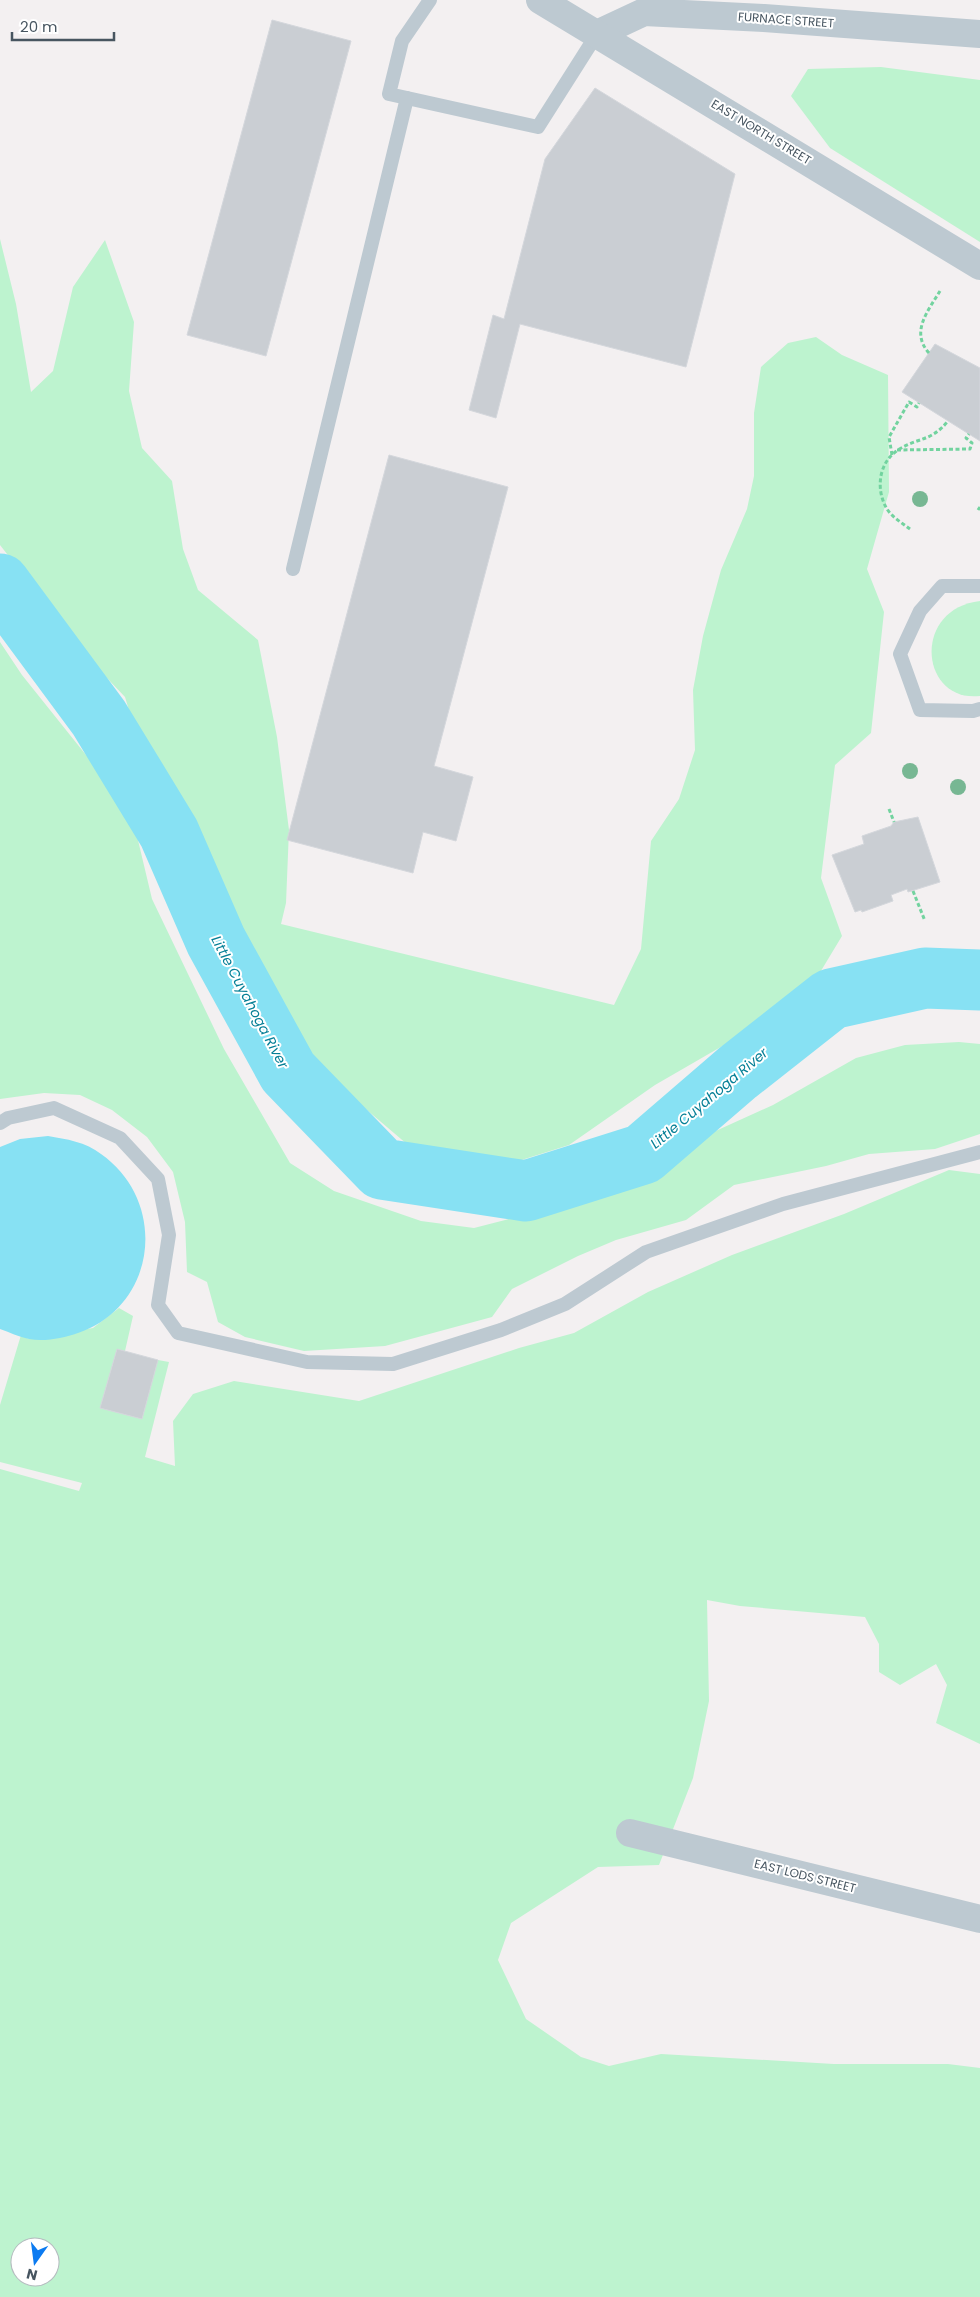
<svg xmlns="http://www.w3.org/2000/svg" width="980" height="2297" font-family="Poppins,sans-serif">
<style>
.green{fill:#bdf3cf;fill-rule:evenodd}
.water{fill:#87e1f3}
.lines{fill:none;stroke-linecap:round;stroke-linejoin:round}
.river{stroke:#87e1f3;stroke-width:61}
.building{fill:#caced3;stroke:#d4d7dc}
.path{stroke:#72d39f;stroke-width:3;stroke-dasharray:4 2.5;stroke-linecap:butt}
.service{stroke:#bdc9d1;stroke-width:14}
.minor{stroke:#bdc9d1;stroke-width:28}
.tertiary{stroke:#bdc9d1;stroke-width:28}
.tree{fill:#77b793}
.labels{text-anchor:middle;stroke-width:4;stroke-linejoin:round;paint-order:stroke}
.street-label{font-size:12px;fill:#475560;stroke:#fff}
.water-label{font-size:14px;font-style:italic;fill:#057f96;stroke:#fff}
</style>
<rect width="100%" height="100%" fill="#f3f0f1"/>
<g class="green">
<path d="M 881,67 L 980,80 L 980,242 L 830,148 L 791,96 L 808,69 Z"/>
<path d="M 0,239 L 16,304 L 31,392 L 53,371 L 73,287 L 105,240 L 134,322 L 129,391 L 142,448 L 172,481 L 183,549 L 198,590 L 258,640 L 277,737 L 289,830 L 286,903 L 281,924 L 614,1005 L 641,949 L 651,841 L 679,799 L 695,750 L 693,690 L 703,636 L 721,570 L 747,509 L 754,476 L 754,413 L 761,367 L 788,343 L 816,337 L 842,355 L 888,375 L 889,492 L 867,569 L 884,612 L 871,733 L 835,765 L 821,878 L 842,936 L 804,999 L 655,1085 L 569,1145 L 499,1167 L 428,1162 L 300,1053 L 271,1009 L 224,920 L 217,873 L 168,777 L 134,727 L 125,697 L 88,658 L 0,545 Z"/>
<path d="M 980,601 L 980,696 C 920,703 911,609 980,601 Z"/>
<path d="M 0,642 L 22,675 L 86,755 L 109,775 L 137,836 L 152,899 L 224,1049 L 290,1163 L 334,1191 L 421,1221 L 474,1228 L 529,1214 L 595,1185 L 644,1171 L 687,1144 L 773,1105 L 856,1058 L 905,1045 L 959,1042 L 980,1044 L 980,1134 L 935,1149 L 869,1154 L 826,1166 L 734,1185 L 686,1220 L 616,1240 L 578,1256 L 512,1289 L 492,1317 L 385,1346 L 304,1351 L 245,1337 L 218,1322 L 207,1282 L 187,1272 L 185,1222 L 173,1172 L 147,1137 L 112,1110 L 80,1095 L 44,1093 L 0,1099 Z"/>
<path d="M 949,1170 L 980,1174 L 980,1744 L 936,1723 L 947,1685 L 936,1664 L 900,1685 L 879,1672 L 879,1644 L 865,1617 L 740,1606 L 707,1600 L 709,1701 L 693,1778 L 659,1865 L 598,1867 L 511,1923 L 498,1960 L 526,2019 L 581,2057 L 609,2066 L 661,2054 L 834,2064 L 948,2064 L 980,2068 L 980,2297 L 0,2297 L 0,1469 L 79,1491 L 82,1483 L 0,1462 L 0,1405 L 21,1335 L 29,1339 L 93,1328 L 119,1308 L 133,1316 L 125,1351 L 117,1349 L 100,1408 L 142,1419 L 158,1360 L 169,1362 L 145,1457 L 175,1466 L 173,1421 L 193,1394 L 234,1381 L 359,1401 L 519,1348 L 574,1333 L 648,1292 L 732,1255 L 844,1214 ZM 20,2247 L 50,2247 L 50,2277 L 20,2277 Z"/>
</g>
<path class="water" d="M 48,1136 C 66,1139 86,1142 101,1154 C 169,1202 157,1306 78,1333 C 63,1338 45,1342 29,1339 C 19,1337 9,1332 0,1329 L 0,1147 L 20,1139 Z"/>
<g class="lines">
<path class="river" d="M 0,584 L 99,718 L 169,833 L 216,941 L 288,1072 L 382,1169 L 526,1191 L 643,1154 L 737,1073 L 831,999 L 925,978 L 980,980"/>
</g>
<g class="building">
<path d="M 272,20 L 351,41 L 266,356 L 187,335 Z"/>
<path d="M 595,88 L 735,174 L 686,367 L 520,324 L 496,418 L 469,410 L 493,315 L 504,319 L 545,159 Z"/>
<path d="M 935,344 L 980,368 L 980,441 L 902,392 Z"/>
<path d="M 389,455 L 508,487 L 434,766 L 473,777 L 456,841 L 423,832 L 413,873 L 287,840 Z"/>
<path d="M 918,817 L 940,882 L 908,892 L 907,889 L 891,895 L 893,901 L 862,912 L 861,910 L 855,912 L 832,855 L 864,844 L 862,836 L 891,826 L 894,822 Z"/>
<path d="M 117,1349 L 158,1360 L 142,1419 L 100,1408 Z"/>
</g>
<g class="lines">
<g class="path">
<path d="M 929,353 C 910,332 928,311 940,291"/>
<path d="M 897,450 L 970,449 L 972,443 L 966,438 L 969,434"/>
<path d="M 892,455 L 889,437 L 909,402 L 917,407 L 919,403"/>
<path d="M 978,510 L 980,507"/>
<path d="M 910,529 C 902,523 892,517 887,509 C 875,489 879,462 898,450 C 918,437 931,442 948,421"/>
<path d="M 889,809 L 894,822"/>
<path d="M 913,891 L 925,921"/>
</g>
<g class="service">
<path d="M 430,0 L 402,41 L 389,94 L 538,127 L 597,34"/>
<path d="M 293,569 L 407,98"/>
<path d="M 980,586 L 942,586 L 920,611 L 900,654 L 920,710 L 973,711 L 980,709"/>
<path d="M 0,1123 L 8,1118 L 54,1108 L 120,1138 L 158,1179 L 169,1235 L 158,1305 L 178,1333 L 307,1362 L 393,1364 L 501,1330 L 565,1304 L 646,1252 L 783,1204 L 980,1152"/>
</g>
<g class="minor">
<path d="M 597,34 L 644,12 L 764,18 L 980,34"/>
<path d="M 630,1833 L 980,1919"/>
</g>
<path class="tertiary" d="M 540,0 L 980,266"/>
</g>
<g class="tree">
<circle cx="920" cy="499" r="8"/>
<circle cx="910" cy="771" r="8"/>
<circle cx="958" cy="787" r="8"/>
</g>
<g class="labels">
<g class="street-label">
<text transform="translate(786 20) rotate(4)" y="4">FURNACE STREET</text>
<text transform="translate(761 132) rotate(31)" y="4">EAST NORTH STREET</text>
<text transform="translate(805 1876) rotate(14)" y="4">EAST LODS STREET</text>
</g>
<g class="water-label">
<text transform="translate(250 1002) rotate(62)" y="5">Little Cuyahoga River</text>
<text transform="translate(709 1098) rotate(-40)" y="5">Little Cuyahoga River</text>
</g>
</g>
<g transform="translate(35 2262) rotate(194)"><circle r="24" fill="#ffffff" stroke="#b5bbbf"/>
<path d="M0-4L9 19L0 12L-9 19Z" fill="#0c7bf1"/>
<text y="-8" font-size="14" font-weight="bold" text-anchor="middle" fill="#475560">N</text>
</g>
<path d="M12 32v8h102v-8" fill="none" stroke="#475560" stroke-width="2.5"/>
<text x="20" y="32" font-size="15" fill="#475560" stroke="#ffffff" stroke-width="4" paint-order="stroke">20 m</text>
</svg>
